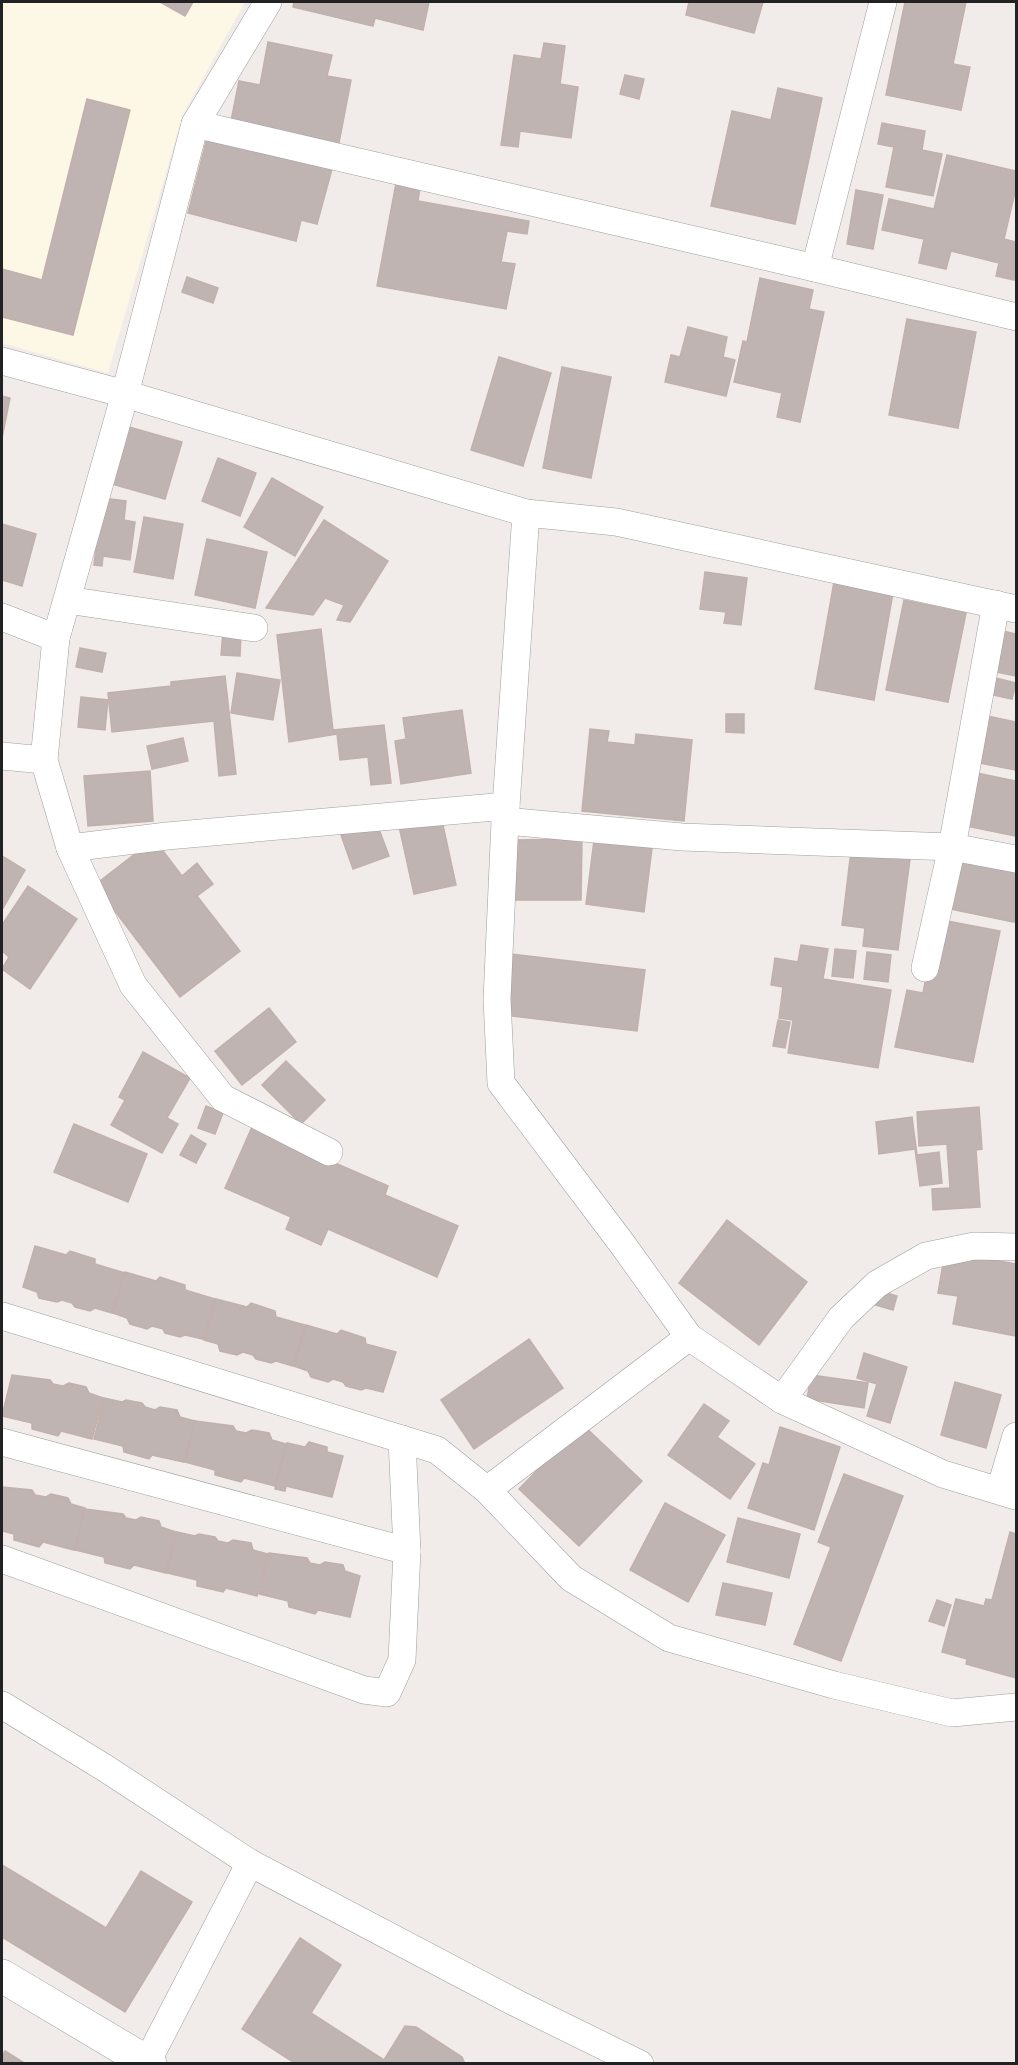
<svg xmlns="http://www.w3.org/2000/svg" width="1018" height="2065" font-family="Barlow,sans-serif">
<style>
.education{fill:#fdf7e6}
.building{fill:#bfb4b2;stroke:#c2b0ac;stroke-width:1.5}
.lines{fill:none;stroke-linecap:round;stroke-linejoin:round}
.minor-casing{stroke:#9f9f9f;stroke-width:28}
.tertiary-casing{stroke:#9f9f9f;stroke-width:34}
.minor{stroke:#fff;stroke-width:27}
.tertiary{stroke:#fff;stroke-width:33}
</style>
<rect width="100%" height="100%" fill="#f1ece9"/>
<path class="education" d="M 2,2 L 245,2 L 183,114 L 108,373 L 2,343 Z"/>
<g class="building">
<path d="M 160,2 L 193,2 L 185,16 Z"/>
<path d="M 294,2 L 429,2 L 423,30 L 375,18 L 373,26 L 293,7 Z"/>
<path d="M 689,2 L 763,2 L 754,33 L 686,15 Z"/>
<path d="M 905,2 L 966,2 L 953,64 L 970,67 L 961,110 L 886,95 Z"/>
<path d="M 268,42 L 332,55 L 327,76 L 351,80 L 338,148 L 230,126 L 239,81 L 260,85 Z"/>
<path d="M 544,43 L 565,46 L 560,84 L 578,87 L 571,138 L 520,131 L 518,147 L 501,145 L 514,55 L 541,59 Z"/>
<path d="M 625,75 L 644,79 L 639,99 L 620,94 Z"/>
<path d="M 778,88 L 822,98 L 795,224 L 711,206 L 732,111 L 771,120 Z"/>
<path d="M 87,99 L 130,110 L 73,335 L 2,317 L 2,269 L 42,280 Z"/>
<path d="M 882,123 L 925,131 L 922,150 L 942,154 L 933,196 L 886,187 L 894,147 L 878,144 Z"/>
<path d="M 208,134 L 332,169 L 317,224 L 301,220 L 296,241 L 188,213 Z"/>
<path d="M 947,155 L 1016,171 L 1016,188 L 1004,239 L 1016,242 L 1016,270 L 1014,280 L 996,276 L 999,263 L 951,251 L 946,269 L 919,263 L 924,239 L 882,230 L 889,199 L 934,209 Z"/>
<path d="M 396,183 L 420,187 L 418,201 L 529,221 L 527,234 L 507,231 L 501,262 L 515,264 L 506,309 L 377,286 Z"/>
<path d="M 856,190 L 883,195 L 873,249 L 847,244 Z"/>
<path d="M 187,277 L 218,288 L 213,303 L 182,292 Z"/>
<path d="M 760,278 L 813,290 L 809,309 L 824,312 L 800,422 L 777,417 L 782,393 L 734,382 L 743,341 L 747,342 Z"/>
<path d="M 907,319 L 976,332 L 958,428 L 889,415 Z"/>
<path d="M 688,327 L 727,337 L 723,357 L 735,360 L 726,396 L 665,382 L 671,355 L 680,357 Z"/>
<path d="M 499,357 L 551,373 L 523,466 L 471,450 Z"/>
<path d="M 562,367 L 611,377 L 591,478 L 543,468 Z"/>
<path d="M 2,396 L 10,398 L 2,438 Z"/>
<path d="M 122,425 L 182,442 L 165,499 L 105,482 Z"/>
<path d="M 218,458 L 256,473 L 240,516 L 202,501 Z"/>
<path d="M 272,478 L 323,507 L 295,556 L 244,527 Z"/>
<path d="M 102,498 L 126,501 L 124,520 L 135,522 L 130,560 L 103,556 L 102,566 L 94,565 Z"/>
<path d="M 144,517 L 183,524 L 173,579 L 134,572 Z"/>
<path d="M 324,520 L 388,561 L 350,622 L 337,620 L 344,605 L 325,598 L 313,615 L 266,608 Z"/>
<path d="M 2,524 L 36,534 L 22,586 L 2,580 Z"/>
<path d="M 207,539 L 267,552 L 255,608 L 195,595 Z"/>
<path d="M 705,572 L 747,578 L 741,625 L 724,623 L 726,612 L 700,609 Z"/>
<path d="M 834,582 L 893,593 L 874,700 L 815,689 Z"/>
<path d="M 904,600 L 966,613 L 948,702 L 886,690 Z"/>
<path d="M 321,629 L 333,730 L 384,725 L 391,783 L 371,785 L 368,757 L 340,760 L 337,734 L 289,742 L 277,635 Z"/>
<path d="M 1003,631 L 1016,634 L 1016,676 L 996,672 Z"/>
<path d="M 223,632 L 241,633 L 240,656 L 221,655 Z"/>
<path d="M 80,648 L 106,653 L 102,672 L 76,667 Z"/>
<path d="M 237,673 L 280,680 L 273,720 L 231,713 Z"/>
<path d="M 225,676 L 236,774 L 219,776 L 214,721 L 112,732 L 108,693 L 171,686 L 171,682 Z"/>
<path d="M 988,676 L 1016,683 L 1012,699 L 984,693 Z"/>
<path d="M 81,697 L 108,700 L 105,730 L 78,727 Z"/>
<path d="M 462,710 L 471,773 L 401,784 L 395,741 L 406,739 L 403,718 Z"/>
<path d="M 726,714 L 744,714 L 744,733 L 726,732 Z"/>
<path d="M 983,715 L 1016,722 L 1016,770 L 974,762 Z"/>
<path d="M 590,729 L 609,731 L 607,742 L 635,745 L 636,734 L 692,740 L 684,821 L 582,811 Z"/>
<path d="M 183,738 L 188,761 L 152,769 L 147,746 Z"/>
<path d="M 150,771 L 153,821 L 88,826 L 84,776 Z"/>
<path d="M 972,772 L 1016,781 L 1016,836 L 961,825 Z"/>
<path d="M 441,816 L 456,885 L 414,894 L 399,826 Z"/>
<path d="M 376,821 L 389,856 L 353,869 L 341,835 Z"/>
<path d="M 154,839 L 182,876 L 197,863 L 213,884 L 197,896 L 240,951 L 180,997 L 95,885 Z"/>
<path d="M 582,839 L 581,900 L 514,900 L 514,840 Z"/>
<path d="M 594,840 L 652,848 L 644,912 L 586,904 Z"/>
<path d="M 851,851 L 910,859 L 898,950 L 863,946 L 865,928 L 842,925 Z"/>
<path d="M 956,853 L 1016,864 L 1016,911 L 1014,922 L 945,908 Z"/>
<path d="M 2,856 L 25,870 L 2,910 Z"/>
<path d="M 28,886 L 77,919 L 30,989 L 2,969 L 9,957 L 2,951 L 2,925 Z"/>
<path d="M 937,919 L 1000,931 L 973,1062 L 895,1047 L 907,990 L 923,993 Z"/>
<path d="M 801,945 L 828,949 L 823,979 L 891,990 L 878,1068 L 788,1053 L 793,1020 L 779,1018 L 783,987 L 771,985 L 775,958 L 798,962 Z"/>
<path d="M 835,949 L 856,951 L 853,978 L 832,976 Z"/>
<path d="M 867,952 L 891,955 L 888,982 L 864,979 Z"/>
<path d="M 511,954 L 645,970 L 637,1031 L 503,1015 Z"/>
<path d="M 269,1008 L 296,1042 L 242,1085 L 215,1051 Z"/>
<path d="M 778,1020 L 790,1022 L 785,1048 L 773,1046 Z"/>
<path d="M 143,1052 L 190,1078 L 167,1118 L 178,1124 L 162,1153 L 111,1125 L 125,1100 L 119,1097 Z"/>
<path d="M 286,1061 L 325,1100 L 301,1124 L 262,1085 Z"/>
<path d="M 206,1106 L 223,1113 L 215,1134 L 198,1128 Z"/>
<path d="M 979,1107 L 982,1149 L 976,1150 L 980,1207 L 933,1210 L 932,1189 L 950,1188 L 947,1144 L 919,1146 L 917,1112 Z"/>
<path d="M 912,1117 L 917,1155 L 939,1152 L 942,1183 L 920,1186 L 915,1149 L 879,1154 L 876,1122 Z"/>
<path d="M 74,1124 L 147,1154 L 128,1202 L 54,1172 Z"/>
<path d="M 252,1127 L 388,1186 L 385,1195 L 458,1226 L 437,1277 L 328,1229 L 321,1245 L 286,1229 L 291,1217 L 225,1188 Z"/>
<path d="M 191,1135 L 206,1144 L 196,1163 L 180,1155 Z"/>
<path d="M 727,1220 L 807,1282 L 759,1345 L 679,1283 Z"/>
<path d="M 35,1246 L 66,1255 L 70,1251 L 95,1259 L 95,1264 L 125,1273 L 112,1313 L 95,1308 L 90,1311 L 75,1307 L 72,1303 L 62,1300 L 57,1302 L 39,1298 L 37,1292 L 23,1287 Z"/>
<path d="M 945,1252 L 1016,1264 L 1016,1336 L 953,1324 L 958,1296 L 938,1293 Z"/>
<path d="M 125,1272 L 156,1281 L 160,1277 L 185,1285 L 185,1290 L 215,1299 L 203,1339 L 185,1335 L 180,1337 L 165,1333 L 163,1329 L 152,1326 L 147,1329 L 130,1324 L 127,1318 L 113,1313 Z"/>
<path d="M 876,1290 L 897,1296 L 893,1310 L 872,1304 Z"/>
<path d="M 216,1299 L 247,1307 L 251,1303 L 275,1311 L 276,1317 L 305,1325 L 293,1366 L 276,1361 L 271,1363 L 256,1359 L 253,1355 L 243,1352 L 237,1355 L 220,1351 L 218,1344 L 204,1340 Z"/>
<path d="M 306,1325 L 337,1334 L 341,1330 L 365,1338 L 366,1344 L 396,1352 L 383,1392 L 366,1388 L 361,1390 L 346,1386 L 343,1382 L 333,1379 L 328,1382 L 311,1377 L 308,1371 L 294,1366 Z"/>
<path d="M 529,1339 L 563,1388 L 474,1449 L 441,1400 Z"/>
<path d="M 864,1353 L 907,1367 L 890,1423 L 867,1416 L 877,1384 L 857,1378 Z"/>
<path d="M 12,1375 L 50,1380 L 53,1384 L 63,1386 L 69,1383 L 86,1387 L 89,1393 L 103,1398 L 92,1439 L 61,1431 L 58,1436 L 32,1429 L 32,1423 L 2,1416 Z"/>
<path d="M 811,1375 L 868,1383 L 864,1408 L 807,1399 Z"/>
<path d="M 955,1382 L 1001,1395 L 986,1448 L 941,1435 Z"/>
<path d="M 104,1398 L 122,1402 L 126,1400 L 142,1403 L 145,1407 L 155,1410 L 160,1407 L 177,1410 L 180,1417 L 195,1421 L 184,1462 L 152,1455 L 149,1459 L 124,1452 L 123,1446 L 94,1439 Z"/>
<path d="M 704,1404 L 729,1421 L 717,1437 L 755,1464 L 730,1499 L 668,1455 Z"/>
<path d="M 195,1421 L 233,1426 L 236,1431 L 246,1433 L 252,1430 L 269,1433 L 272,1440 L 286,1444 L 275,1486 L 244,1478 L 241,1482 L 215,1475 L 215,1470 L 185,1462 Z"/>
<path d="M 582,1424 L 642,1481 L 579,1546 L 519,1489 Z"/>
<path d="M 780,1427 L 840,1447 L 814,1530 L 748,1508 L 763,1463 L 769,1465 Z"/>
<path d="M 309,1442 L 327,1447 L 327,1452 L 343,1456 L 332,1497 L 286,1486 L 285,1491 L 275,1489 L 287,1443 L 305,1447 Z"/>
<path d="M 844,1474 L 903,1496 L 841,1661 L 794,1644 L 831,1547 L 818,1542 Z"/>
<path d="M 2,1487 L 32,1490 L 35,1495 L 46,1497 L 51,1494 L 68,1498 L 71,1504 L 85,1508 L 74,1550 L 43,1542 L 39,1547 L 14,1540 L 14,1534 L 2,1531 Z"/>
<path d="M 665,1503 L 725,1535 L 688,1602 L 630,1570 Z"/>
<path d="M 85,1509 L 123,1514 L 126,1518 L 136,1520 L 141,1517 L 159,1521 L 161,1527 L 176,1532 L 166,1573 L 134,1565 L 130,1569 L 105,1563 L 104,1557 L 75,1550 Z"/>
<path d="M 738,1518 L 800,1534 L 789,1578 L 727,1562 Z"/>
<path d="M 177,1532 L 195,1536 L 199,1534 L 215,1537 L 218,1541 L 228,1543 L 233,1540 L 251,1543 L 253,1550 L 268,1554 L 257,1596 L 226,1588 L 223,1592 L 197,1586 L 197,1580 L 167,1573 Z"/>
<path d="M 1010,1532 L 1016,1534 L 1016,1678 L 966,1664 L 967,1659 L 942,1652 L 956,1599 L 984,1606 L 986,1599 L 992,1600 Z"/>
<path d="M 269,1553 L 307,1558 L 310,1563 L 320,1565 L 325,1562 L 343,1565 L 345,1571 L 360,1576 L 350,1617 L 318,1610 L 315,1614 L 289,1607 L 288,1601 L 259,1594 Z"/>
<path d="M 723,1583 L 772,1593 L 765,1625 L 716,1615 Z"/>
<path d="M 937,1600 L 951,1605 L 944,1626 L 929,1621 Z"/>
<path d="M 2,1865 L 106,1928 L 141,1871 L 192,1902 L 125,2012 L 2,1937 Z"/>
<path d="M 300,1938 L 341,1965 L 311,2013 L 384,2060 L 405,2026 L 416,2027 L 462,2057 L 465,2064 L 296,2064 L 242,2029 Z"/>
<path d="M 5,2051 L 26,2064 L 2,2064 L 2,2056 Z"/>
</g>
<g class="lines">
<g class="minor-casing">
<g id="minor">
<path d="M 268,2 L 195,124 L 815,268 L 1016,317"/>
<path d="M 195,124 L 125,394 L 56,638 L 44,760 L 70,848 L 133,985 L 223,1098 L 329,1152"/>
<path d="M 815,268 L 883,2"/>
<path d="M 2,361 L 125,394 L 526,513 L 616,522 L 1016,609"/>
<path d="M 526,513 L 505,821 L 497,999 L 501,1083 L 623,1245 L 689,1337 L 782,1400 L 943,1474 L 1016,1496"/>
<path d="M 67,600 L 254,628"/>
<path d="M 2,617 L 56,638"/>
<path d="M 2,756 L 44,760"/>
<path d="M 505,821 L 682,837 L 952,847 L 1016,859"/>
<path d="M 70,848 L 167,836 L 506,806"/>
<path d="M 925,968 L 952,847 L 996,604"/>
<path d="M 2,1316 L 437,1450 L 487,1490"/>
<path d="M 689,1337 L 487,1490 L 571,1578 L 669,1638 L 834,1685 L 952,1713 L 1016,1707"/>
<path d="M 782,1400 L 841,1318 L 877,1284 L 926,1256 L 974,1246 L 1016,1247"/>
<path d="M 2,1442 L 407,1551"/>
<path d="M 1000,1490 L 1016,1436"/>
<path d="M 2,1559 L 364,1690 L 387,1693 L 402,1660 L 407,1551 L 402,1439"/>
<path d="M 2,1705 L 105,1768 L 250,1863 L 516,2003 L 640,2064"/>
<path d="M 147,2062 L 250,1863"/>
</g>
</g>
<g class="tertiary-casing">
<path id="tertiary" d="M 2,1976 L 150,2064"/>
</g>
<use href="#minor" class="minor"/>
<use href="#tertiary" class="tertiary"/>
</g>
<rect width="1018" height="2065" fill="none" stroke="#222222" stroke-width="6"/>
</svg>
